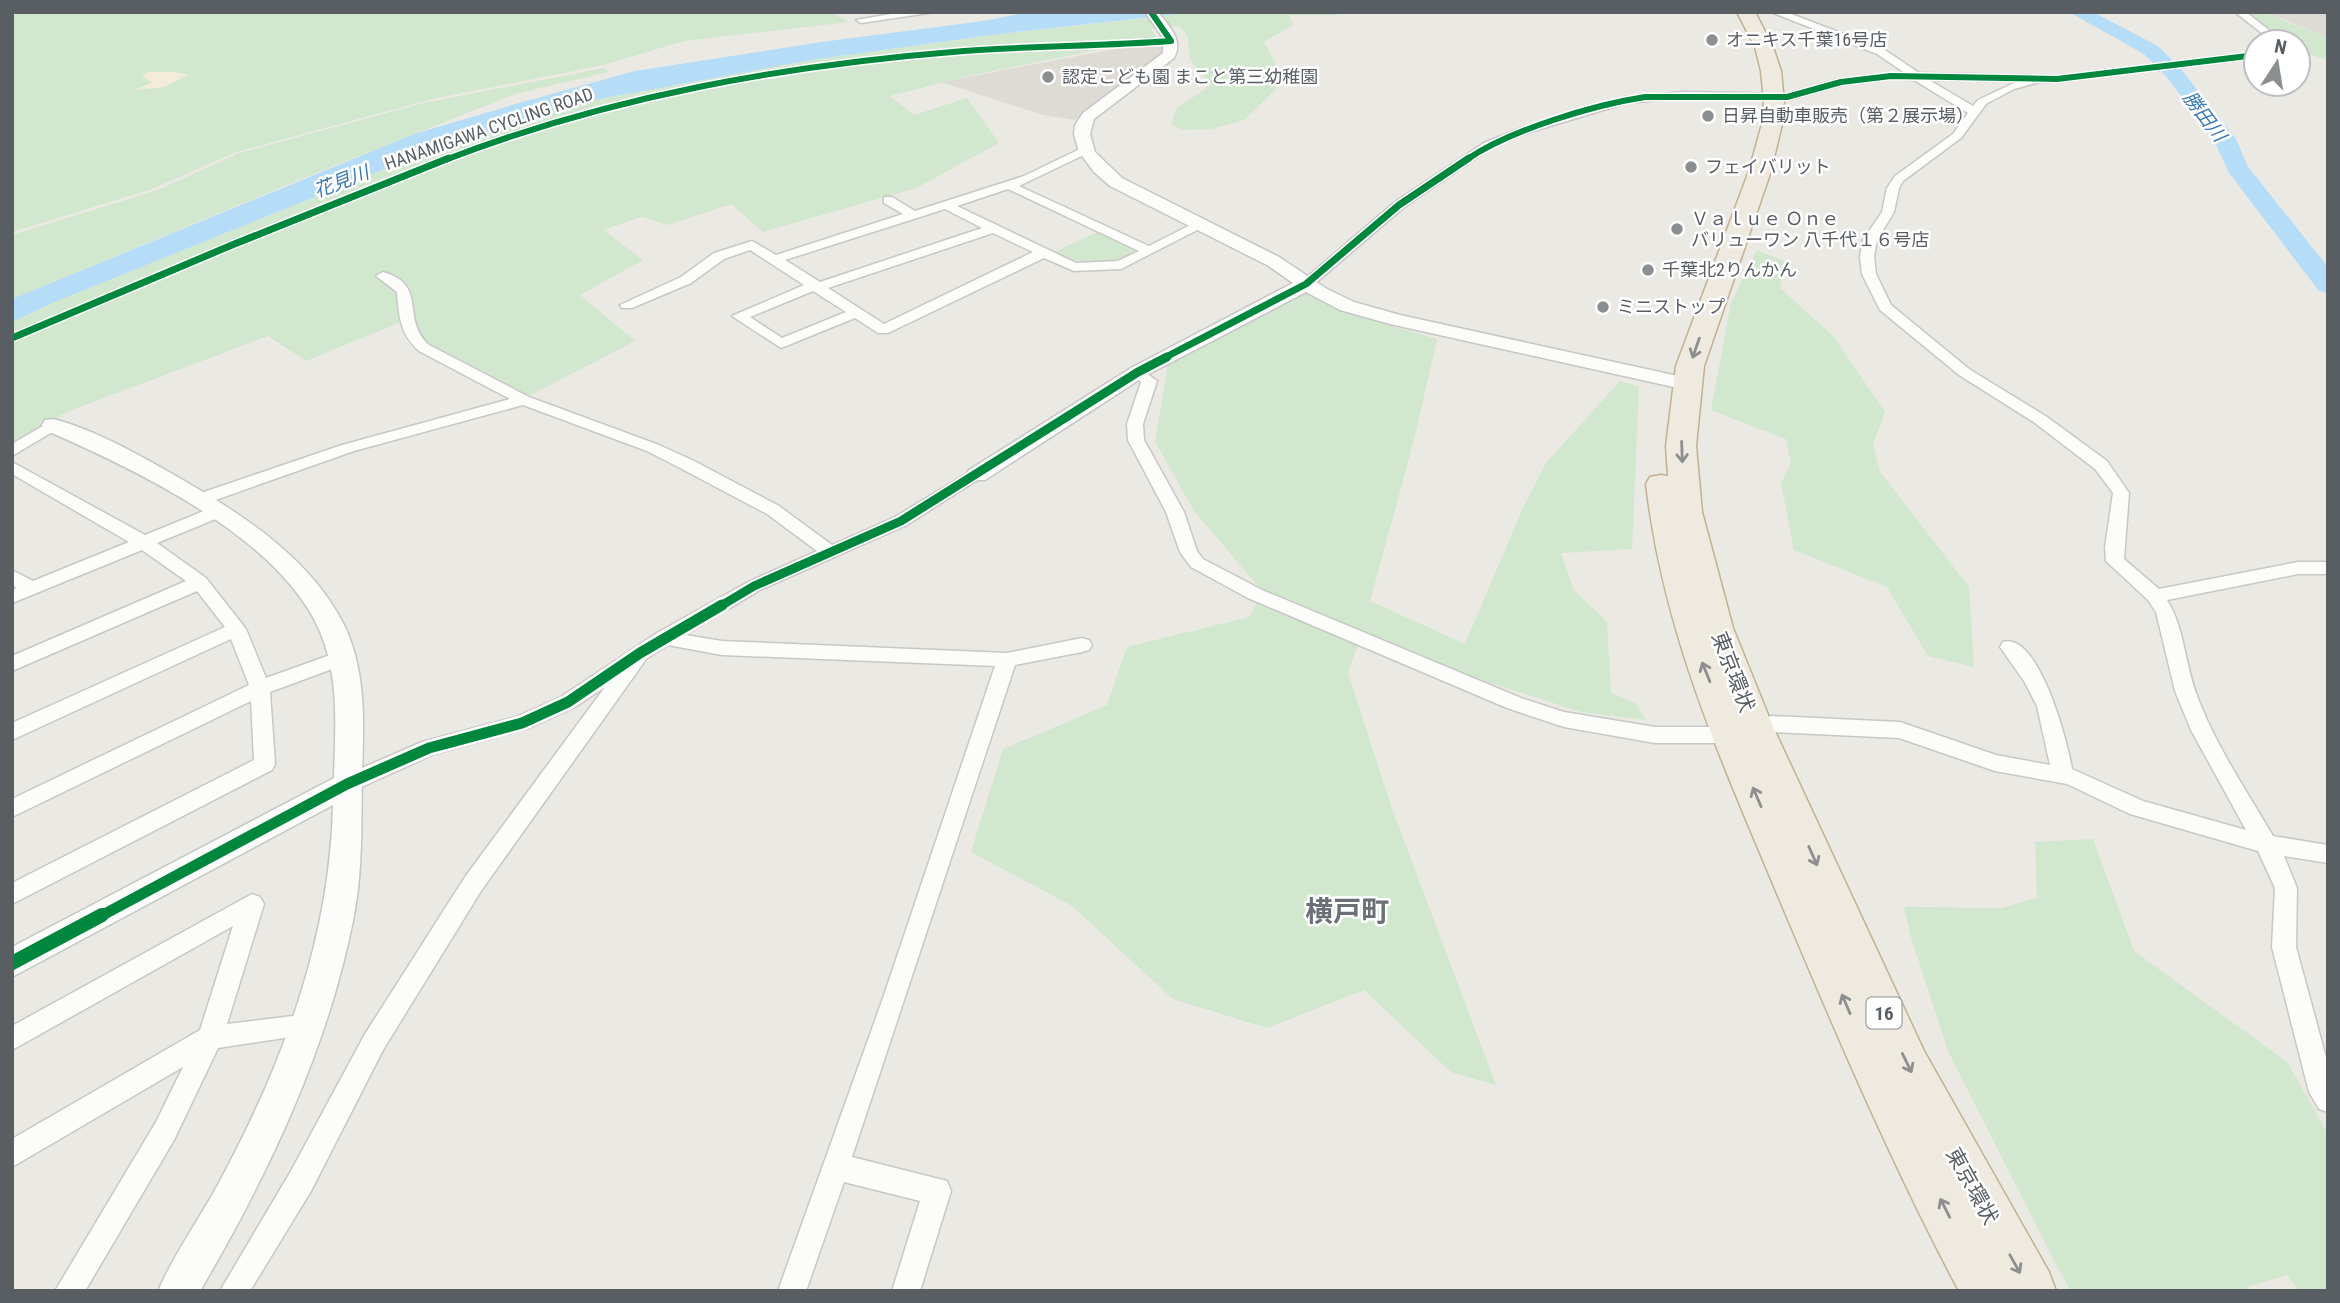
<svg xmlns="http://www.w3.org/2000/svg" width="2340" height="1303" font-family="'Roboto Condensed','Noto Sans JP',sans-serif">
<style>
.education{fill:#dddbd4}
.green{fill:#d1e7ce}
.sand{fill:#f3ecd8}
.water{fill:#b6ddf7}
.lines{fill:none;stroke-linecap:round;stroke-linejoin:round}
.river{fill:#b6ddf7;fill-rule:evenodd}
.street-casing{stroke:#c7c7c6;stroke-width:3}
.secondary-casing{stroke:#c5c6c5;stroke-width:3}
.highway-casing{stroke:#c2b191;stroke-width:3}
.street{fill:#fcfcfb;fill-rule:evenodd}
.secondary{fill:#fcfcfb;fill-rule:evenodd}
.highway{fill:#eeeae0;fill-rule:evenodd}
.cycleway-far4-casing{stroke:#fff;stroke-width:9}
.cycleway-far3-casing{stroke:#fff;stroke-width:10}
.cycleway-far2-casing{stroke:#fff;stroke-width:12}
.cycleway-far1-casing{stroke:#fff;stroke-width:16}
.cycleway-casing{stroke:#fff;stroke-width:18}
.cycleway-far4{stroke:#00873e;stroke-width:6}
.cycleway-far3{stroke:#00873e;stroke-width:7}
.cycleway-far2{stroke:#00873e;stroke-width:9}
.cycleway-far1{stroke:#00873e;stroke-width:11}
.cycleway{stroke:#00873e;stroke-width:14}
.oneway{stroke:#8d8f8f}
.poi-dot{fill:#8c8f90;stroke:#fff;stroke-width:2.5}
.labels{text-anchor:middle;stroke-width:5;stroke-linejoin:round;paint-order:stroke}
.far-poi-label{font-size:18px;fill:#595e63;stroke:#fff;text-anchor:start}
.far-street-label{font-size:18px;fill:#595e63;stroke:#fff}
.far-water-label{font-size:19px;font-style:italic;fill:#3979b5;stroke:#fff}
.shield{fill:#fff;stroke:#8b8e92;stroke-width:2}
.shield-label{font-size:19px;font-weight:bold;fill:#595e63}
.street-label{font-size:21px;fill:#595e63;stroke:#fff}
.near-neighbourhood-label{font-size:28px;font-weight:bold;fill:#6a7075;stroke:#fff}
</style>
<rect width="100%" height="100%" fill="#eae9e4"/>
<g class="education">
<path d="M 2264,12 L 2328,12 L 2328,38 L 2319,34 Z"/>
<path d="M 1163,44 L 1164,49 L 1159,56 L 1075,120 L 1043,115 L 941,82 L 1120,48 Z"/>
</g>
<g class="green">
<path d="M 12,12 L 831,12 L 849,22 L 684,41 L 599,66 L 432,99 L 236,152 L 152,189 L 12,232 Z"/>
<path d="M 1199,12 L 1334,12 L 1339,15 L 1289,15 L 1293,25 L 1264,42 L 1281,73 L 1276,89 L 1244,120 L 1212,129 L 1183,130 L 1171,124 L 1177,108 L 1211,85 L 1190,60 L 1188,36 L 1179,26 L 1151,29 L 1157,38 L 972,75 L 890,96 L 914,115 L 967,98 L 999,143 L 916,188 L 763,232 L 731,204 L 667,225 L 642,217 L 603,230 L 643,260 L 580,295 L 635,341 L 529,396 L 440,359 L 401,322 L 306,361 L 268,336 L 64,413 L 12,447 L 12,322 L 57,301 L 414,157 L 567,105 L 811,60 L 999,34 Z"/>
<path d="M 2244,12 L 2262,12 L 2328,38 L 2328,60 L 2298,51 L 2298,42 L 2283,42 Z"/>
<path d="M 604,68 L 609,72 L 515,94 L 306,177 L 12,299 L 12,235 L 158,190 L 239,153 L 424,103 Z"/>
<path d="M 1099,231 L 1139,249 L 1139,254 C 1111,269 1081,266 1053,253 Z"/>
<path d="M 1757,250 L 1785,261 L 1780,288 L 1833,336 L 1885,412 L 1873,444 L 1880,472 L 1969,587 L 1974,667 L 1928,656 L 1887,587 L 1794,550 L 1781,483 L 1791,463 L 1786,439 L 1711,410 L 1731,303 Z"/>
<path d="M 1306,292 L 1345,313 L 1437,339 L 1414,440 L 1370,601 L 1465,644 L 1523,508 L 1546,463 L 1620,381 L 1639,387 L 1632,549 L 1561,553 L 1574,590 L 1607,622 L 1611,693 L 1635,703 L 1646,720 L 1581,712 L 1359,640 L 1348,673 L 1392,809 L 1496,1085 L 1451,1072 L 1364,990 L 1267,1028 L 1173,999 L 1072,906 L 971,852 L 1003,749 L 1107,705 L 1127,647 L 1249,617 L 1263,592 L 1194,511 L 1155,441 L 1168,364 Z"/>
<path d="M 2093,839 L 2134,951 L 2287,1062 L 2328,1134 L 2328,1291 L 2299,1291 L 2287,1275 L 2248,1287 L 2249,1291 L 2071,1291 L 2061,1274 L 1948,1051 L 1911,937 L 1904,907 L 2002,908 L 2037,898 L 2035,842 Z"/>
</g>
<path class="sand" d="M 148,72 L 175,72 L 188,75 L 164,87 L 135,90 L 152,82 L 142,77 Z"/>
<path class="water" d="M 1029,12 L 1197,12 L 999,34 L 811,60 L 567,105 L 414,157 L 57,301 L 12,322 L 12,299 L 414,134 L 519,103 L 635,71 L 829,41 L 983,21 Z"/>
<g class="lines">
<path class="river" d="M 2069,12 L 2093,12 L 2158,46 L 2180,68 L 2236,139 L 2248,167 L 2328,267 L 2328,293 L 2319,291 L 2229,173 L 2214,140 L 2166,76 L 2144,54 Z"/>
<g class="street-casing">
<g id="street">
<path d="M 903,12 L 935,12 L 861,23 L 856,20 Z"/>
<path d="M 1771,12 L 1786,12 L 1885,50 L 1919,73 L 2057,76 L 2256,52 L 2256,58 L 2057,82 L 2040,82 L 2014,89 L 1986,104 L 1961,138 L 1903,181 L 1899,188 L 1894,212 L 1877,240 L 1874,257 L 1876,274 L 1891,305 L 1969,369 L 2047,417 L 2107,461 L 2129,493 L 2124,559 L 2159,589 L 2298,562 L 2328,562 L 2328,574 L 2298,574 L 2167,600 C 2184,627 2185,663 2196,693 C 2214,743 2246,790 2273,836 L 2328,845 L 2328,863 L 2284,856 L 2297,888 L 2296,947 L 2328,1065 L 2328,1112 L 2319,1109 L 2309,1092 L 2272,947 L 2275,888 L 2258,851 L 2130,814 L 2067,784 L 1995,771 L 1899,738 L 1771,732 L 1732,743 L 1655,743 L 1564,727 L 1507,708 L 1248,598 L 1191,567 L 1180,552 L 1166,512 L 1128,440 L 1127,424 L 1141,382 L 1130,372 L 1138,367 L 1157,381 L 1143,424 L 1144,440 L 1184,512 L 1197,551 L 1203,559 L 1262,590 L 1521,698 L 1564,712 L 1655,727 L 1732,727 L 1771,716 L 1900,722 L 1996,755 L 2050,765 L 2037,706 L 2024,681 L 2000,647 L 2003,642 C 2039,632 2068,743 2072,769 L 2143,801 L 2246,830 L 2191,730 L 2175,691 L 2156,612 L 2148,600 L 2106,561 L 2105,548 L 2113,493 L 2095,469 L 2035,423 L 1959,375 L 1880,310 L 1862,274 L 1860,257 L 1863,240 L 1882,212 L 1887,188 L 1895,176 L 1953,134 L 1968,113 L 1914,80 L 1891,79 L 1842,85 L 1787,100 L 1683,98 L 1627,103 L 1527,133 L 1492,147 L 1403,208 L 1311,287 L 1306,288 L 1299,284 L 1395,202 L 1484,143 L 1519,129 L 1626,97 L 1683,92 L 1787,94 L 1841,79 L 1905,73 L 1877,54 ZM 1929,80 L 2018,81 L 1978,100 L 1973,106 Z"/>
<path d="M 2235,12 L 2246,12 L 2284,42 L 2273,42 Z"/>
<path d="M 1086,146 L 1090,148 L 1090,152 L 1019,186 L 1149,246 L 1196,222 L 1206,222 L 1207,225 L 1121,269 L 1074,271 L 1044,258 L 888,333 L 878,333 L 855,318 L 781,348 L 732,316 L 804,285 L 750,250 L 724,259 L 691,283 L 632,308 L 622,308 L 620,305 L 681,277 L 714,253 L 752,241 L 776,255 L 903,214 L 884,203 L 884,197 L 892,197 L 915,211 L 1024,176 ZM 1008,189 L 1139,251 L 1118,261 L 1076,263 L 957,206 ZM 945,209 L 982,228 L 820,282 L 785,260 ZM 993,233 L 1033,252 L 884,324 L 828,288 ZM 813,291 L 846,312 L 782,338 L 750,317 Z"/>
<path d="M 383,272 C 429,285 400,319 429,345 L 529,397 L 659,445 L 694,461 L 779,506 L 832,545 L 895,517 L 971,471 L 977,470 L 985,475 L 907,525 L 760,590 L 685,635 L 722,641 L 1007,653 L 1082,638 L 1089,640 L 1092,645 L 1089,650 L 1082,652 L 1015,665 L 852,1157 L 947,1181 L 951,1191 L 920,1291 L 892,1291 L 920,1201 L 844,1182 L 806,1291 L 778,1291 L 883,998 L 995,666 L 722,655 L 668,645 L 647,658 L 481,891 L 383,1050 L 311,1191 L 250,1291 L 220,1291 L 291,1171 L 365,1034 L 465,877 L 605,687 L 575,707 L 529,728 L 434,754 L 355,790 L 347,792 L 339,790 L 336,784 L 339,778 L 422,742 L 516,717 L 561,697 L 657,633 L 748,582 L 817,551 L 767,514 L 682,469 L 647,451 L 523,405 L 354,451 L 204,504 L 192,504 L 190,500 L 192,496 L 342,445 L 510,399 L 419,351 C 400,334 399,316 397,292 L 376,276 Z"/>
<path d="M 53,420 L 61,425 L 59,428 L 12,456 L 12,444 Z"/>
<path d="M 12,462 L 145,535 L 211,508 L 223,508 L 226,512 L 223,516 L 157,543 L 206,578 L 246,629 L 266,678 L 344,650 L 351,652 L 354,657 L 351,662 L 270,692 L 275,764 L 272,770 L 12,904 L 12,883 L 254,760 L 251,701 L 12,817 L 12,799 L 249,685 L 231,639 L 12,740 L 12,723 L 225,627 L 197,591 L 12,671 L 12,656 L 186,581 L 142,550 L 12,603 L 12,590 L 17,588 L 12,585 L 12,570 L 33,581 L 129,542 L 12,474 Z"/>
<path d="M 252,894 L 260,897 L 264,904 L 227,1024 L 309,1014 L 318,1017 L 321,1025 L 318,1033 L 218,1048 L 174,1140 L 85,1291 L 55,1291 L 156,1122 L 183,1067 L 12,1167 L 12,1139 L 200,1030 L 233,926 L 12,1050 L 12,1026 Z"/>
</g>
</g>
<g class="secondary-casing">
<g id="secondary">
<path d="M 1145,12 L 1158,12 C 1169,26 1184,40 1174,58 L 1094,119 L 1090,134 L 1095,152 L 1122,178 L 1279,257 L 1327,289 L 1354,302 L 1400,315 L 1687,378 L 1694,380 L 1697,384 L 1694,388 L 1687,390 L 1390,324 L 1340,310 L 1306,292 L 1145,376 L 985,480 L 969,480 L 966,475 L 969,470 L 1131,368 L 1293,283 L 1267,265 L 1110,186 L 1094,172 L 1079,152 L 1074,134 L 1075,125 L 1083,113 L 1163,53 L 1163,38 Z"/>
<path d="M 53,419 C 95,429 150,461 188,483 C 248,518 312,561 344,625 C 366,670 364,723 362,772 C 361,821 363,868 354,916 C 328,1049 268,1175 200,1291 L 158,1291 C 175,1252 201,1217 221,1179 C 283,1063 330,939 333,805 L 12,977 L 12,947 L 334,778 C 335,734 339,688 325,645 C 293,543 137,470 45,430 L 42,425 L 45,420 Z"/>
</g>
</g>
<g class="highway-casing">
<path id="highway" d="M 1737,12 L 1755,12 L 1773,47 L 1781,71 L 1784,101 L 1782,124 L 1771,171 L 1704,366 L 1696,446 L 1702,512 L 1733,628 L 1773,727 L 1924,1051 L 2049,1272 L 2056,1291 L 1959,1291 C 1891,1163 1834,1029 1778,896 C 1720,757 1664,635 1646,484 L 1650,477 L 1661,475 L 1668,476 L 1666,446 L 1676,366 L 1749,171 L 1762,124 L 1764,101 L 1761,71 L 1755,47 Z"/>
</g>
<use href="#street" class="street"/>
<use href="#secondary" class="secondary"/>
<use href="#highway" class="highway"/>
<g class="cycleway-far4-casing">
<g id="cycleway-far4">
<path d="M 445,160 C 611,96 786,65 964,51 C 1033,46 1102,46 1171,41 L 1151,12"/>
<path d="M 1466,160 C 1510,130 1593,105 1645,97 L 1787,97 L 1841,82 L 1891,76 L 2057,79 L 2256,55"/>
</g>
</g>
<g class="cycleway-far3-casing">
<g id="cycleway-far3">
<path d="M 12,338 L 232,245 L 449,158"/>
<path d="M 1164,358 L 1306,284 L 1399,205 L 1469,158"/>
</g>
</g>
<g class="cycleway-far2-casing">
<path id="cycleway-far2" d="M 719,607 L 754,586 L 901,521 L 1138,372 L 1167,357"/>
</g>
<g class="cycleway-far1-casing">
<path id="cycleway-far1" d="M 99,917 L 347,784 L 429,748 L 522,723 L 568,702 L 640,653 L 722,605"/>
</g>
<g class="cycleway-casing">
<path id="cycleway" d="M 12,963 L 102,915"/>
</g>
<use href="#cycleway-far4" class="cycleway-far4"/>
<use href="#cycleway-far3" class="cycleway-far3"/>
<use href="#cycleway-far2" class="cycleway-far2"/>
<use href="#cycleway-far1" class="cycleway-far1"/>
<use href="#cycleway" class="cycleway"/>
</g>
<defs><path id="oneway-shaft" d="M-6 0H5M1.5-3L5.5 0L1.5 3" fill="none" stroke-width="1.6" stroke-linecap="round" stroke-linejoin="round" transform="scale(1.75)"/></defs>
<g class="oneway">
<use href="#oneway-shaft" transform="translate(1696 348) rotate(109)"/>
<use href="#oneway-shaft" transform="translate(1682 452) rotate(88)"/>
<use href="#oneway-shaft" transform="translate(1706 672) rotate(-112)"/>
<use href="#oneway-shaft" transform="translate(1757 797) rotate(-113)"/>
<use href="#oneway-shaft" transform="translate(1813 856) rotate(66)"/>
<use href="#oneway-shaft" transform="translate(1846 1004) rotate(-113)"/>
<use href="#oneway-shaft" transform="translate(1907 1063) rotate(64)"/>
<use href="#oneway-shaft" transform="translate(1945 1208) rotate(-117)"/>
<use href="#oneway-shaft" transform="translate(2015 1264) rotate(61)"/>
</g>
<g class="poi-dot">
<circle cx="1712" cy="40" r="7"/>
<circle cx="1048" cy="77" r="7"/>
<circle cx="1708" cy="116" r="7"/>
<circle cx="1691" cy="167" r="7"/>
<circle cx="1677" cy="229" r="7"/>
<circle cx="1648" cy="270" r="7"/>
<circle cx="1603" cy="307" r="7"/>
</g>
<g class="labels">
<g class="far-poi-label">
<text x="1726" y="46">オニキス千葉16号店</text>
<text x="1062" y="83">認定こども園 まこと第三幼稚園</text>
<text x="1722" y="122">日昇自動車販売（第２展示場）</text>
<text x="1705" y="173">フェイバリット</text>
<text x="1691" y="225">Ｖａｌｕｅ Ｏｎｅ<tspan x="1691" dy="21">バリューワン 八千代１６号店</tspan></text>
<text x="1662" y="276">千葉北2りんかん</text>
<text x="1617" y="313">ミニストップ</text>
</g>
<g class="far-street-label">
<text transform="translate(489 129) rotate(-19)" y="6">HANAMIGAWA CYCLING ROAD</text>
</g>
<g class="far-water-label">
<text transform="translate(2205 116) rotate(53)" y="7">勝田川</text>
<text transform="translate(341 181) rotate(-21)" y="7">花見川</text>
</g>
<rect class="shield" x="1866.5" y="997.5" width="35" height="31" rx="5"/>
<g class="shield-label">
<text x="1884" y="1020">16</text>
</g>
<g class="street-label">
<text transform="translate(1733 672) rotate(69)" y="7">東京環状</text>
<text transform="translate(1972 1186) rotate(61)" y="7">東京環状</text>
</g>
<g class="near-neighbourhood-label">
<text x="1347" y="921">横戸町</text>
</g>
</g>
<rect width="2340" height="1303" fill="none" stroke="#595e63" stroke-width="28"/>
<g transform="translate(2277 63) rotate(12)"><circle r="33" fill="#ffffff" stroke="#bdbfc1" stroke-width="2"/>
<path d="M0-5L12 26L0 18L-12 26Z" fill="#8c8f90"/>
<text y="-10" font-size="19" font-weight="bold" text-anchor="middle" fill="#595e63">N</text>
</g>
</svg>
